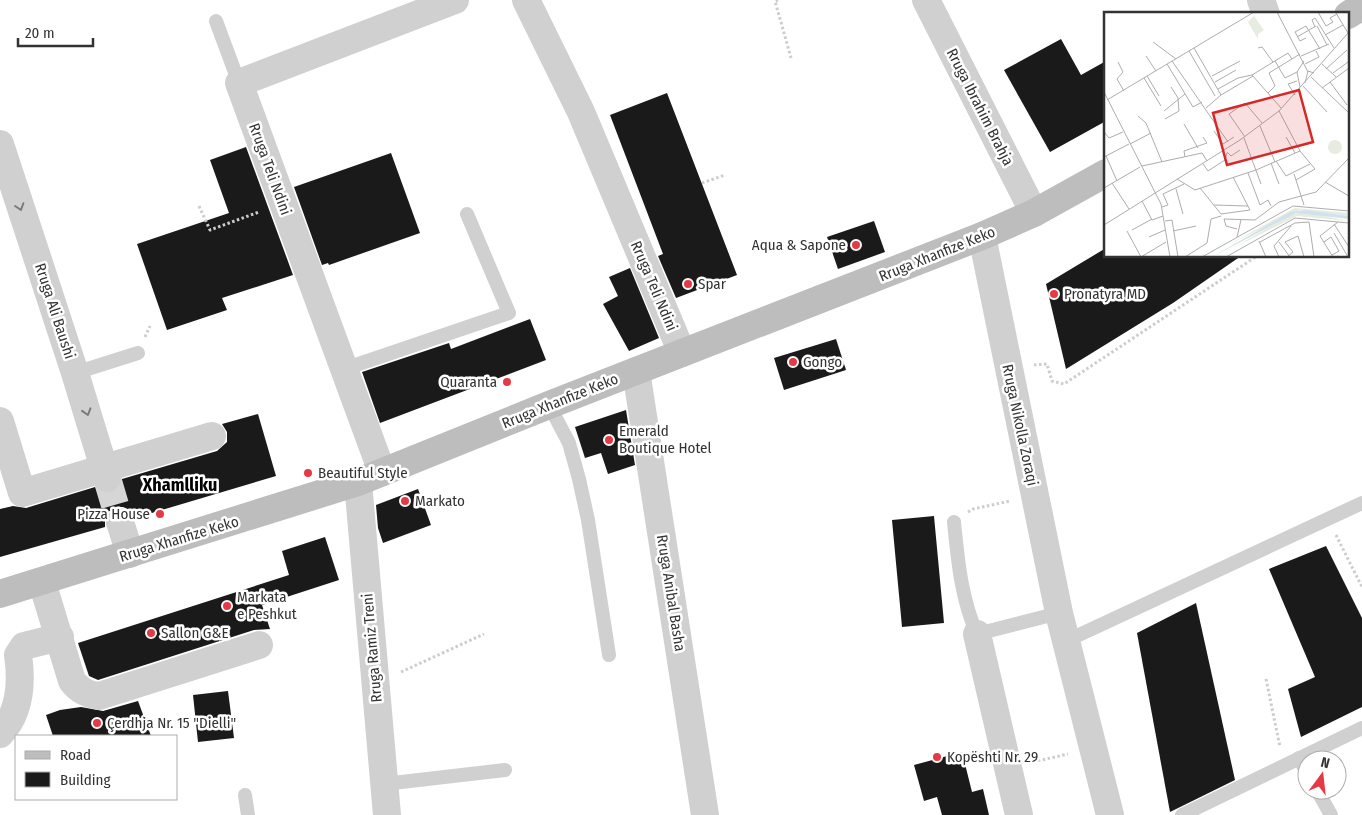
<svg xmlns="http://www.w3.org/2000/svg" width="1362" height="815" font-family="'Fira Sans Condensed',sans-serif">
<style>
.building{fill:#1a1a1a}
.lines{fill:none;stroke-linecap:round;stroke-linejoin:round}
.minor-tunnel{stroke:#d6d6d6;stroke-width:28;stroke-dasharray:28 14;stroke-linecap:butt}
.path{stroke:#cdcdcd;stroke-width:3;stroke-dasharray:2.5 2.5;stroke-linecap:butt}
.service{stroke:#d0d0d0;stroke-width:14}
.minor{stroke:#d0d0d0;stroke-width:28}
.secondary{stroke:#bdbdbd;stroke-width:28}
.oneway{stroke:#7a7a7a}
.poi-dot{fill:#e63946;stroke:#fff;stroke-width:2}
.labels{text-anchor:middle;stroke-width:5;stroke-linejoin:round;paint-order:stroke}
.street-label{font-size:15px;fill:#333;stroke:#fff}
.poi-label{font-size:15px;fill:#333;stroke:#fff;text-anchor:start}
.quarter-label{font-size:18px;font-weight:bold;fill:#000;stroke:#fff}
.inset-road{fill:none;stroke:#adadad;stroke-width:1}
.view{fill:#d62828;fill-opacity:0.15;stroke:#d62828;stroke-width:2.5}
.inset-edge{fill:none;stroke:#333;stroke-width:2.5}
</style>
<rect width="100%" height="100%" fill="#fff"/>
<g class="building">
<path d="M 1061,39 L 1081,75 L 1106,61 L 1106,121 L 1050,152 L 1004,70 Z"/>
<path d="M 667,93 L 737,275 L 676,298 L 658,256 L 663,254 L 610,115 Z"/>
<path d="M 246,147 L 293,275 L 222,298 L 227,310 L 167,330 L 137,244 L 229,213 L 210,160 Z"/>
<path d="M 391,153 L 420,233 L 329,265 L 328,263 L 322,265 L 294,187 Z"/>
<path d="M 874,221 L 885,252 L 838,269 L 827,237 Z"/>
<path d="M 1106,248 L 1106,256 L 1241,256 L 1173,303 L 1066,369 L 1046,284 Z"/>
<path d="M 630,268 L 659,338 L 629,351 L 603,304 L 618,296 L 609,277 Z"/>
<path d="M 530,319 L 546,360 L 380,423 L 362,372 L 449,343 L 451,349 Z"/>
<path d="M 836,339 L 846,370 L 784,390 L 774,358 Z"/>
<path d="M 626,410 L 635,465 L 608,474 L 601,453 L 585,458 L 575,427 Z"/>
<path d="M 258,414 L 276,476 L 135,518 L 130,510 L 123,507 L 116,507 L 108,512 L 105,519 L 105,527 L 0,557 L 0,509 L 13,506 L 26,508 L 95,487 L 103,493 L 112,493 L 119,488 L 122,479 L 217,451 L 227,442 L 227,432 L 222,424 Z"/>
<path d="M 418,489 L 431,525 L 383,543 L 378,528 L 376,505 Z"/>
<path d="M 934,516 L 944,623 L 902,627 L 892,520 Z"/>
<path d="M 325,537 L 339,580 L 262,605 L 270,629 L 254,630 L 98,680 L 89,676 L 78,643 L 289,575 L 282,551 Z"/>
<path d="M 1326,546 L 1362,618 L 1362,707 L 1301,737 L 1288,689 L 1315,677 L 1269,569 Z"/>
<path d="M 1196,603 L 1235,780 L 1170,812 L 1137,633 Z"/>
<path d="M 228,691 L 234,738 L 198,742 L 193,695 Z"/>
<path d="M 138,701 L 151,736 L 53,736 L 46,715 L 60,710 L 81,707 L 103,711 Z"/>
<path d="M 962,752 L 972,792 L 983,789 L 989,815 L 942,815 L 937,797 L 924,801 L 914,765 Z"/>
</g>
<g class="lines">
<path class="minor-tunnel" d="M 107,478 L 120,522"/>
<g class="path">
<path d="M 778,0 L 775,1 L 791,58"/>
<path d="M 702,183 L 725,175"/>
<path d="M 199,206 L 210,230 L 259,212"/>
<path d="M 145,337 L 150,326"/>
<path d="M 1034,365 L 1047,364 L 1052,381 L 1064,384 L 1257,256"/>
<path d="M 968,512 L 973,509 L 1010,501"/>
<path d="M 1336,535 L 1362,587"/>
<path d="M 401,672 L 484,634"/>
<path d="M 1266,679 L 1280,747"/>
<path d="M 1033,762 L 1068,754"/>
</g>
<g class="service">
<path d="M 216,21 L 239,83"/>
<path d="M 344,369 L 509,313 L 467,214"/>
<path d="M 75,373 L 138,353"/>
<path d="M 549,405 L 569,443 L 579,479 L 588,520 L 609,655"/>
<path d="M 954,522 C 958,561 961,598 977,634 L 1059,613"/>
<path d="M 1066,641 L 1362,503"/>
<path d="M 1299,758 L 1307,773"/>
<path d="M 384,784 L 505,770"/>
<path d="M 1317,790 L 1331,815"/>
<path d="M 245,795 L 248,815"/>
<path d="M 1182,815 L 1362,728"/>
</g>
<g class="minor">
<path d="M 526,0 L 581,112 L 682,353"/>
<path d="M 926,0 L 1034,213"/>
<path d="M 1261,0 L 1266,14"/>
<path d="M 0,144 L 75,373 L 107,478"/>
<path d="M 982,236 L 1059,613 L 1110,815"/>
<path d="M 636,371 L 705,815"/>
<path d="M 0,421 L 22,493 L 212,436"/>
<path d="M 382,472 L 239,83 L 455,0"/>
<path d="M 358,482 L 387,815"/>
<path d="M 120,522 L 130,554"/>
<path d="M 42,582 L 72,681 C 80,691 87,694 99,696 L 259,645"/>
<path d="M 977,634 L 1019,815"/>
<path d="M 0,734 C 20,713 22,682 18,655 L 24,646 L 60,637"/>
</g>
<g class="secondary">
<path d="M 1348,15 L 1362,6"/>
<path d="M 0,594 L 358,482 L 549,405 L 982,236 L 1034,213 L 1106,173"/>
</g>
</g>
<defs><path id="oneway-chevron" d="M-2-3.5L2.5 0L-2 3.5" fill="none" stroke-width="1.6" stroke-linecap="round" stroke-linejoin="round" transform="scale(1.25)"/></defs>
<g class="oneway">
<use href="#oneway-chevron" transform="translate(20 207) rotate(72)"/>
<use href="#oneway-chevron" transform="translate(87 412) rotate(73)"/>
</g>
<g class="poi-dot">
<circle cx="856" cy="245" r="5"/>
<circle cx="688" cy="284" r="5"/>
<circle cx="1054" cy="294" r="5"/>
<circle cx="793" cy="362" r="5"/>
<circle cx="507" cy="382" r="5"/>
<circle cx="609" cy="440" r="5"/>
<circle cx="308" cy="473" r="5"/>
<circle cx="405" cy="501" r="5"/>
<circle cx="160" cy="514" r="5"/>
<circle cx="227" cy="606" r="5"/>
<circle cx="151" cy="633" r="5"/>
<circle cx="97" cy="723" r="5"/>
<circle cx="937" cy="757" r="5"/>
</g>
<g class="labels">
<g class="street-label">
<text transform="translate(980 107) rotate(63)" y="5">Rruga Ibrahim Brahja</text>
<text transform="translate(270 169) rotate(70)" y="5">Rruga Teli Ndini</text>
<text transform="translate(937 254) rotate(-22)" y="5">Rruga Xhanfize Keko</text>
<text transform="translate(654 286) rotate(67)" y="5">Rruga Teli Ndini</text>
<text transform="translate(55 311) rotate(72)" y="5">Rruga Ali Baushi</text>
<text transform="translate(560 401) rotate(-22)" y="5">Rruga Xhanfize Keko</text>
<text transform="translate(1020 425) rotate(78)" y="5">Rruga Nikolla Zoraqi</text>
<text transform="translate(179 539) rotate(-17)" y="5">Rruga Xhanfize Keko</text>
<text transform="translate(671 593) rotate(81)" y="5">Rruga Anibal Basha</text>
<text transform="translate(372 648) rotate(-95)" y="5">Rruga Ramiz Treni</text>
</g>
<g class="poi-label">
<text x="846" y="250" text-anchor="end">Aqua &amp; Sapone</text>
<text x="698" y="289">Spar</text>
<text x="1064" y="299">Pronatyra MD</text>
<text x="803" y="367">Gongo</text>
<text x="497" y="387" text-anchor="end">Quaranta</text>
<text x="619" y="436">Emerald<tspan x="619" dy="17">Boutique Hotel</tspan></text>
<text x="318" y="478">Beautiful Style</text>
<text x="415" y="506">Markato</text>
<text x="150" y="519" text-anchor="end">Pizza House</text>
<text x="237" y="602">Markata<tspan x="237" dy="17">e Peshkut</tspan></text>
<text x="161" y="638">Sallon G&amp;E</text>
<text x="107" y="728">Çerdhja Nr. 15 "Dielli"</text>
<text x="947" y="762">Kopështi Nr. 29</text>
</g>
<g class="quarter-label">
<text x="180" y="491">Xhamlliku</text>
</g>
</g>
<g transform="translate(1104 12)">
<rect width="245" height="245" fill="#fff"/>
<path d="M 150,4 L 160,18 L 154,22 L 154,27 L 144,10 ZM224 135a7 7 0 1 1 14 0a7 7 0 1 1-14 0Z" fill="#e6ecdf"/>
<path d="M 191,196 L 245,201 L 245,204 L 196,198 L 126,232 ZM 200,200 L 245,209 L 193,204 L 129,236 L 188,202 Z" fill="#e6ecdf"/>
<path d="M 201,198 L 245,204 L 245,207 L 192,201 L 108,245 L 186,200 Z" fill="#cfe2ee"/>
<path class="inset-road" d="M 173,0 L 204,60M 214,0 L 222,14 L 229,10 L 226,6 L 233,2M 232,1 L 244,21M 213,14 L 223,33M 211,15 L 208,8 L 211,6 L 230,36M 221,23 L 239,13M 193,25 L 212,14M 202,26 L 196,29 L 191,20 L 202,14 L 216,37M 49,30 L 72,47M 90,36 L 117,83M 154,36 L 158,35 L 169,50M 85,39 L 111,84M 42,44 L 52,59M 197,44 L 225,32M 68,49 L 124,130M 171,49 L 181,66 L 193,60M 14,50 L 19,60 L 13,67 L 20,79M 63,52 L 89,95 L 98,90M 201,52 L 215,45 L 212,39M 218,52 L 232,65M 222,57 L 243,38M 229,61 L 244,50M 148,63 L 184,41 L 188,47M 148,63 L 177,96M 43,64 L 55,84M 108,64 L 136,49M 207,65 L 245,101M 40,66 L 57,94M 111,70 L 132,58M 226,70 L 243,93M 201,71 L 204,59 L 210,61M 199,74 L 223,100M 196,75 L 193,60 L 200,49M 218,76 L 245,56M 114,77 L 134,66 L 148,63M 0,80 L 57,192 L 66,245M 164,81 L 171,74 L 165,61 L 196,42M 191,83 L 184,72 L 193,69M 3,88 L 150,0M 102,96 L 117,83 L 149,64M 60,99 L 81,82M 175,99 L 196,139 L 211,157 L 192,168M 34,104 L 42,111 L 58,150M 61,107 L 75,99 L 74,86 L 67,75M 80,112 L 94,136M 156,114 L 171,150M 110,119 L 119,132 L 130,125M 0,120 L 5,126 L 19,120M 141,125 L 125,102 L 141,91 L 158,111M 182,125 L 191,141M 140,126 L 157,172M 26,132 L 47,121M 123,140 L 127,144 L 136,138M 2,144 L 13,169M 0,145 L 25,132M 81,145 L 80,139 L 103,131 L 99,125M 172,149 L 182,164 L 206,152M 167,151 L 175,172M 99,152 L 104,159 L 121,148 L 123,141M 38,154 L 98,141 L 103,149M 144,161 L 156,193 L 164,188 L 167,194M 190,162 L 200,193M 73,167 L 91,178 L 152,158 L 196,139M 221,170 L 245,184M 8,171 L 25,197M 0,176 L 36,155M 96,176 L 117,202M 72,177 L 79,202M 38,189 L 48,208 L 59,204M 110,193 L 144,194M 58,195 L 64,193 L 59,182 L 80,172M 117,202 L 146,198 L 129,165M 120,207 L 151,208 L 175,190 L 212,180 L 245,146M 120,207 L 122,214 L 133,217M 61,209 L 68,208 L 74,245M 205,210 L 210,245M 230,212 L 245,235M 0,213 L 136,128 L 175,99 L 245,20M 28,218 L 48,207M 23,219 L 37,245M 69,219 L 92,214M 230,221 L 244,245M 45,225 L 61,218M 133,225 L 137,208M 155,229 L 162,245M 156,230 L 191,211 L 205,210M 175,230 L 186,245M 181,230 L 194,224 L 200,245M 181,230 L 189,240 L 183,245M 220,230 L 227,225 L 235,239 L 228,243M 37,245 L 62,230M 81,245 L 103,231 L 107,207 L 117,204M 98,245 L 189,194 L 245,199M 122,245 L 191,206 L 245,211M 175,245 L 170,234 L 187,214M 229,245 L 216,224 L 234,210"/>
<path class="view" d="M 195,78 L 209,130 L 123,153 L 109,101 Z"/>
<rect width="245" height="245" class="inset-edge"/>
</g>
<rect x="15" y="735" width="162" height="65" fill="#ffffff" stroke="#adadad"/>
<rect x="25" y="751" width="25" height="8" fill="#bdbdbd" stroke="#adadad"/>
<text x="60" y="760" font-size="15" fill="#333333">Road</text>
<rect x="25" y="772" width="25" height="15" fill="#1a1a1a" stroke="#adadad"/>
<text x="60" y="785" font-size="15" fill="#333333">Building</text>
<g transform="translate(1322 775) rotate(15)"><circle r="24" fill="#ffffff" stroke="#adadad"/>
<path d="M0-4L9 19L0 12L-9 19Z" fill="#e63946"/>
<text y="-8" font-size="14" font-weight="bold" text-anchor="middle" fill="#333333">N</text>
</g>
<path d="M18 38v8h75v-8" fill="none" stroke="#333333" stroke-width="2.5"/>
<text x="25" y="38" font-size="15" fill="#333333" stroke="#ffffff" stroke-width="4" paint-order="stroke">20 m</text>
</svg>
